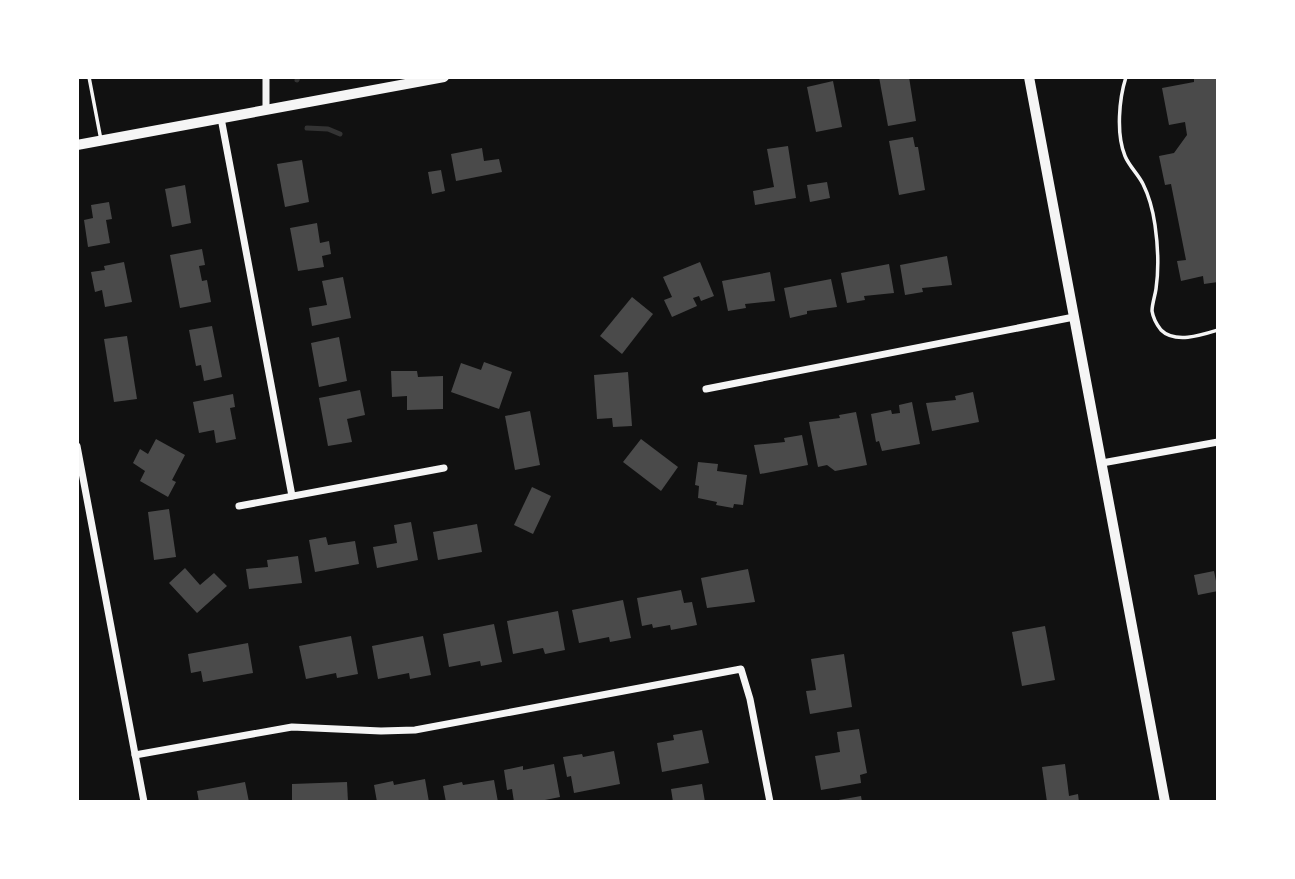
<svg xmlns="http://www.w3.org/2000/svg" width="1295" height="879" font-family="Jost,sans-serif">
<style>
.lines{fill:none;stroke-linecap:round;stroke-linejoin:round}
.stream{stroke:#333;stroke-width:5}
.building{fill:#4a4a4a}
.service{stroke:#f5f5f5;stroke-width:3.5}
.minor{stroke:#f5f5f5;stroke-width:7}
.tertiary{stroke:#f5f5f5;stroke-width:10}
.secondary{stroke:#f5f5f5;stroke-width:10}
</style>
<rect width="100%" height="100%" fill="#111"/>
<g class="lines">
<g class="stream">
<path d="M 297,80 L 298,77"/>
<path d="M 307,128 L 328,129 L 340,134"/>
</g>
</g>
<g class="building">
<path d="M 879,77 L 909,77 L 916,121 L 888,126 Z"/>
<path d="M 1194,77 L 1218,77 L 1218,282 L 1204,284 L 1203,276 L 1181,281 L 1177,261 L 1186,260 L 1171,184 L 1165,185 L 1159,156 L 1174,153 L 1187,135 L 1185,122 L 1169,125 L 1162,88 L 1194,82 Z"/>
<path d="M 833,81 L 842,127 L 816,132 L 807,87 Z"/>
<path d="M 913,137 L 915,147 L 918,147 L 925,190 L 899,195 L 889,141 Z"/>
<path d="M 788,146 L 796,198 L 755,205 L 753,191 L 774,187 L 767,149 Z"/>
<path d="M 482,148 L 484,161 L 499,159 L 502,172 L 456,181 L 451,154 Z"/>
<path d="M 302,160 L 309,202 L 285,207 L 277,164 Z"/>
<path d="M 441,170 L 445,191 L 432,194 L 428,172 Z"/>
<path d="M 827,182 L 830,198 L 810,202 L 807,185 Z"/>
<path d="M 185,185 L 191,223 L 172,227 L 165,189 Z"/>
<path d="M 109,202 L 112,219 L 106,220 L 110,243 L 88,247 L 84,220 L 93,218 L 91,205 Z"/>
<path d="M 317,223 L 320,243 L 329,241 L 331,254 L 322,256 L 324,267 L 298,271 L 290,228 Z"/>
<path d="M 202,249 L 205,265 L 199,266 L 202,281 L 207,280 L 211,302 L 180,308 L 170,255 Z"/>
<path d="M 947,256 L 952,285 L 922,288 L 923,292 L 905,295 L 900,265 Z"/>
<path d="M 124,262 L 132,302 L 105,307 L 102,290 L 95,292 L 91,272 L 105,270 L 104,266 Z"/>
<path d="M 700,262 L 714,296 L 701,301 L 699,296 L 693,298 L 697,306 L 672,317 L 664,300 L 672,297 L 663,277 Z"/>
<path d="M 889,264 L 894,293 L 864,296 L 865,300 L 847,303 L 841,273 Z"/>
<path d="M 770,272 L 775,301 L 745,304 L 746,308 L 728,311 L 722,281 Z"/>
<path d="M 343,277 L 351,318 L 312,326 L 309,308 L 327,305 L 322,281 Z"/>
<path d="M 831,279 L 837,307 L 807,311 L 807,314 L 790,318 L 784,288 Z"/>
<path d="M 632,297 L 653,314 L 622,354 L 600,336 Z"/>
<path d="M 212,326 L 222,377 L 204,381 L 201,365 L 196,366 L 189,330 Z"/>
<path d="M 127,336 L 137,399 L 114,402 L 104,339 Z"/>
<path d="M 339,337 L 347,381 L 319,387 L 311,343 Z"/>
<path d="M 484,362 L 512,372 L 499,409 L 451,392 L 461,363 L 481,370 Z"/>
<path d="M 391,371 L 417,371 L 418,377 L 443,376 L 443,409 L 407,410 L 407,396 L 392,397 Z"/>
<path d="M 628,372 L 632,426 L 613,427 L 612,418 L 597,419 L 594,375 Z"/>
<path d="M 360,390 L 365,415 L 347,419 L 352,442 L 328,446 L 319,398 Z"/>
<path d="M 973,392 L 979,422 L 932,431 L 926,403 L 956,400 L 955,396 Z"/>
<path d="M 233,394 L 235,407 L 230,408 L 236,439 L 216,443 L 214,430 L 199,433 L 193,402 Z"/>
<path d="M 912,402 L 920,444 L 882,451 L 879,441 L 876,442 L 871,414 L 891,410 L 892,414 L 900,413 L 899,405 Z"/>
<path d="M 530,411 L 540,465 L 515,470 L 505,416 Z"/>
<path d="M 856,412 L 867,465 L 835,471 L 827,465 L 818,467 L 809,422 L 840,418 L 839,415 Z"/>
<path d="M 802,435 L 808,465 L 760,474 L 754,445 L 785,442 L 784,438 Z"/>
<path d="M 156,439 L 185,455 L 172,480 L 176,482 L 168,497 L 140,481 L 145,471 L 133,463 L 140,449 L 148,454 Z"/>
<path d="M 641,439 L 678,467 L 661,491 L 623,462 Z"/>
<path d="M 698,462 L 718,464 L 717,471 L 747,475 L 743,505 L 734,504 L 733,508 L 716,505 L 717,502 L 698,498 L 699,486 L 695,485 Z"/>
<path d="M 532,487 L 551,496 L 533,534 L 514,525 Z"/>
<path d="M 169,509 L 176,557 L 154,560 L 148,512 Z"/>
<path d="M 411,522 L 418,560 L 377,568 L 373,547 L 397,543 L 394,525 Z"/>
<path d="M 477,524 L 482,552 L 438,560 L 433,532 Z"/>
<path d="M 326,537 L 328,545 L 355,541 L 359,564 L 315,572 L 309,540 Z"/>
<path d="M 298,556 L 302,583 L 249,589 L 246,569 L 268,567 L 267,560 Z"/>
<path d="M 185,568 L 200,585 L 214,573 L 227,586 L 197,613 L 169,583 Z"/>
<path d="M 748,569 L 755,602 L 707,608 L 701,578 Z"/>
<path d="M 1214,571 L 1218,591 L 1198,595 L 1194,575 Z"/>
<path d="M 681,590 L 684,603 L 692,602 L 697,625 L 671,630 L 670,625 L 653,628 L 652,624 L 642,626 L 637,598 Z"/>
<path d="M 623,600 L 631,638 L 610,642 L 609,637 L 579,643 L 572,610 Z"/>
<path d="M 558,611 L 565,650 L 545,654 L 543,648 L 513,654 L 507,621 Z"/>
<path d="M 494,624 L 502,662 L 481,666 L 480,661 L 449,667 L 443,634 Z"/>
<path d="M 1045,626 L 1055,680 L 1022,686 L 1012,632 Z"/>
<path d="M 351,636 L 358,674 L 337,678 L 336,673 L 306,679 L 299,646 Z"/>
<path d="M 423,636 L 431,675 L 410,679 L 409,673 L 378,679 L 372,646 Z"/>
<path d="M 248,643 L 253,673 L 203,682 L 201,671 L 191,673 L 188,654 Z"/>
<path d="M 844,654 L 852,707 L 810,714 L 806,691 L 816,690 L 811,659 Z"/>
<path d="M 859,729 L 867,773 L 860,775 L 861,783 L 821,790 L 815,756 L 840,752 L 837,732 Z"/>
<path d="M 702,730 L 709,763 L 662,772 L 657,743 L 674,740 L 673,735 Z"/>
<path d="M 614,751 L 620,784 L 574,793 L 571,776 L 567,777 L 563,757 L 582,754 L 583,757 Z"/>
<path d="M 554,764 L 560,797 L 535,802 L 514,802 L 512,789 L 507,790 L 504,770 L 523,766 L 523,770 Z"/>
<path d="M 1065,764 L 1069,796 L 1078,794 L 1079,802 L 1047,802 L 1042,767 Z"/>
<path d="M 425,779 L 429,802 L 377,802 L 374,785 L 393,781 L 394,785 Z"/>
<path d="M 494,780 L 498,802 L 446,802 L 443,786 L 462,782 L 463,785 Z"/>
<path d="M 245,782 L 249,802 L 199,802 L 197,791 Z"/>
<path d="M 347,782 L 348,802 L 292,800 L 292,784 Z"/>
<path d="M 702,784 L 705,802 L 673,802 L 671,789 Z"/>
<path d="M 861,796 L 862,802 L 833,802 L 833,801 Z"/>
</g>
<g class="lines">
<g class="service">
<path d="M 89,77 L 101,140"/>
<path d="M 1126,77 C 1119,99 1116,134 1125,156 C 1129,166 1138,174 1143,184 C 1149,196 1153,211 1155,225 C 1158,246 1159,268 1156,289 C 1155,296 1152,304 1152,311 C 1153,317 1157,325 1161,330 C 1175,344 1202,335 1218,330"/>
</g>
<g class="minor">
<path d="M 266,77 L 266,110"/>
<path d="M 221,118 L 292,496"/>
<path d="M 706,389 L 1074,317"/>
<path d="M 77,446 L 144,802"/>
<path d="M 1102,463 L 1218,442"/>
<path d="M 239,506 L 444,468"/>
<path d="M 135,755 L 292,727 L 381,731 L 415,730 L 741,669 L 750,699 L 770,802"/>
</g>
<path class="tertiary" d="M 77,145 L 444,77"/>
<path class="secondary" d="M 1029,77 L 1165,802"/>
</g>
<rect width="1295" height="879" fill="none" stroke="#ffffff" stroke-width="158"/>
</svg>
